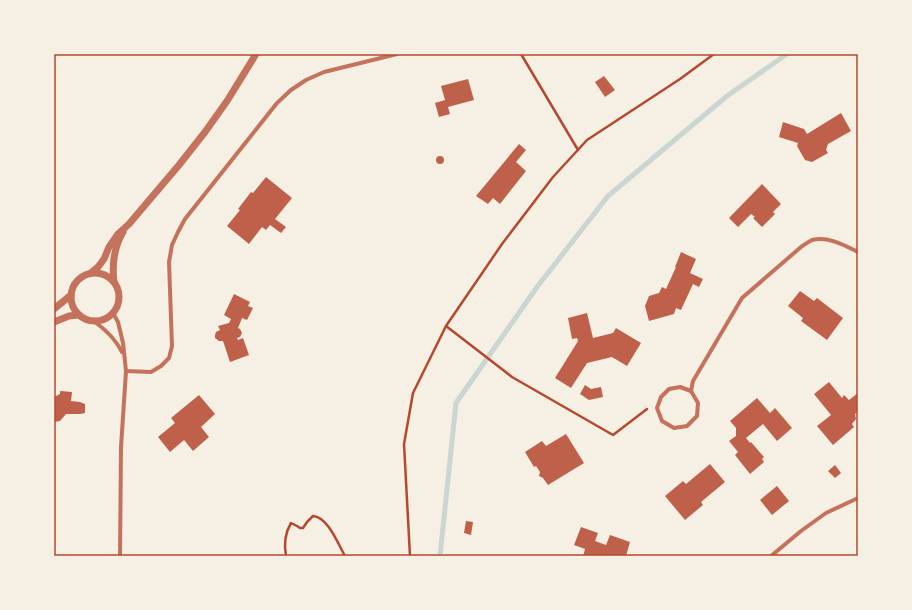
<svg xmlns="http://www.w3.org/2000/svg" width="912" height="610" font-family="'PT Sans Narrow',sans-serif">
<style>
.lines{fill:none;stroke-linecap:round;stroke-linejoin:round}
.stream{stroke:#c9d6d2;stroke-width:5}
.building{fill:#bf614a}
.path{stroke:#b5482f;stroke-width:2.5}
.minor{stroke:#c5725c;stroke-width:4}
.tertiary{stroke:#c5725c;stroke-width:7}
.neatline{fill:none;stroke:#b5482f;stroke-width:1.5}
</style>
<rect width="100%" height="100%" fill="#f6efe4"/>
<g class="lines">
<path class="stream" d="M 440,556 L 456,403 L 537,287 L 608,196 L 727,96 L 787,54"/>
</g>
<g class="building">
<path d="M 604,76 L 615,90 L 605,97 L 595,82 Z"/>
<path d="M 468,79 L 474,100 L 448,107 L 450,114 L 439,117 L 435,103 L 445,100 L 441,86 Z"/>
<path d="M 841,113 L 851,131 L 828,144 L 826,150 L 828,153 L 812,162 L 805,160 L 797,146 L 798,143 L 779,137 L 783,122 L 804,129 L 807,134 Z"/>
<path d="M 519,144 L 526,150 L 516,162 L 526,171 L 500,204 L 493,198 L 488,204 L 476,196 Z"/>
<circle cx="440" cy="160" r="4"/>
<path d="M 266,177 L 292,198 L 275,219 L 286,227 L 281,233 L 270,225 L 266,230 L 262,227 L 249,244 L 227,226 L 240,210 L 238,209 L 251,192 L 253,193 Z"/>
<path d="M 762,184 L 781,204 L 773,212 L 775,214 L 762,227 L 753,218 L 755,217 L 751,214 L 738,227 L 729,218 Z"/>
<path d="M 681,252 L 696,259 L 690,273 L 703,279 L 699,287 L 693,284 L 681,310 L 676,308 L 674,314 L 649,321 L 645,306 L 649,296 L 659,293 L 662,287 L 666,289 L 676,267 L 675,267 Z"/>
<path d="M 800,291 L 814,301 L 817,298 L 843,318 L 827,340 L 801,321 L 803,318 L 788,306 Z"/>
<path d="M 234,294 L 250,302 L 248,306 L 253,308 L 247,320 L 242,318 L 238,328 L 240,329 L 242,333 L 240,337 L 237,338 L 238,340 L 243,338 L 249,355 L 230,362 L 223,341 L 219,341 L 215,338 L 215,335 L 216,332 L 220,330 L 218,326 L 229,323 L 231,319 L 224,315 Z"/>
<path d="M 587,313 L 593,338 L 613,333 L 616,328 L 641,343 L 627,366 L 612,357 L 587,363 L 571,388 L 555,378 L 578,341 L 577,338 L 572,339 L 568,318 Z"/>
<path d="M 829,382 L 842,398 L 844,395 L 849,400 L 858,393 L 858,411 L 855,414 L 856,419 L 852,424 L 854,427 L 833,445 L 817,426 L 831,415 L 814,394 Z"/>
<path d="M 585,385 L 591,389 L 601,387 L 603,397 L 589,400 L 580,394 Z"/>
<path d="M 60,391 L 72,392 L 71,401 L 80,402 L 85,404 L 85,413 L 80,414 L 66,414 L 60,421 L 54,422 L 54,397 L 60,394 Z"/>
<path d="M 199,395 L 215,414 L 201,427 L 209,437 L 193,451 L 184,440 L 170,452 L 158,437 L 175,423 L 171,418 Z"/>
<path d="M 757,398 L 770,413 L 775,408 L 792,428 L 777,441 L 763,424 L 746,438 L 750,443 L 751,442 L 764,457 L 762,459 L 764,462 L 750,474 L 735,455 L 738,452 L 729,441 L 736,436 L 736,428 L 730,421 Z"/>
<path d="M 566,434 L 584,463 L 548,485 L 543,478 L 539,476 L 540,472 L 536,466 L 534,467 L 525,452 L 542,441 L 546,446 Z"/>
<path d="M 710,464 L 725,482 L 701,502 L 703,505 L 685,520 L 665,496 L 683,481 L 686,484 Z"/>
<path d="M 835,465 L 841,473 L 835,478 L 828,471 Z"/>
<path d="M 777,486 L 789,501 L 772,515 L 760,500 Z"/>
<path d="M 466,521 L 473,522 L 471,535 L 464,533 Z"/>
<path d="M 581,527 L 598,533 L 595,541 L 606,545 L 610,535 L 630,542 L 626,556 L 583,556 L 585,549 L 574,545 Z"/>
</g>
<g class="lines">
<g class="path">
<path d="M 521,54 L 578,150"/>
<path d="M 446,326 L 512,377 L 613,435 L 647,409"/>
<path d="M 286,556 C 284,545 285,533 291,523 L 297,526 L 300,528 L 303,528 L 307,522 L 313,516 C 328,517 338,544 345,556"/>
<path d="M 410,556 L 404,444 L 413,393 L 446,326 L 502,244 L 553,177 L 587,140 L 680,79 L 714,54"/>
</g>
<g class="minor">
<path d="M 113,313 L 118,322 L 123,343 L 126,371 L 121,447 L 120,556"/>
<path d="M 95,322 C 106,330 116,340 122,352"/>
<path d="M 126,371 L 151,372 L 161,366 L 169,358 L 172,346 L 169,262 L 172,245 L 178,232 L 185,219 L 277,103 L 291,90 L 306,80 L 324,72 L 397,54"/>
<path d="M 680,387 L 691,391 L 698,403 L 697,416 L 687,426 L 674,428 L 662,421 L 657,408 L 661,397 L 669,389 Z"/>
<path d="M 691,391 L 693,381 L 742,298 L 801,247 C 804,245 808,242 812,240 C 828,236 844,245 858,252"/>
<path d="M 771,556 L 801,531 L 826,513 L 858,498"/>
</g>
<g class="tertiary">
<path d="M 91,273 L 98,267 L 104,259 L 109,247 L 118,234 L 129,224 L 179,165 L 205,132 L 227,101 L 256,54"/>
<circle cx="95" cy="297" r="24"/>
<path d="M 114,282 C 112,265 114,247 123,232"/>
<path d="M 54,309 L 71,295"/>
<path d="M 54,322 L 69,316 L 79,315"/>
</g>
</g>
<rect width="912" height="610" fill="none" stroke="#f6efe4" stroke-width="110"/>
<rect x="55" y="55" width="802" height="500" class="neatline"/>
</svg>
